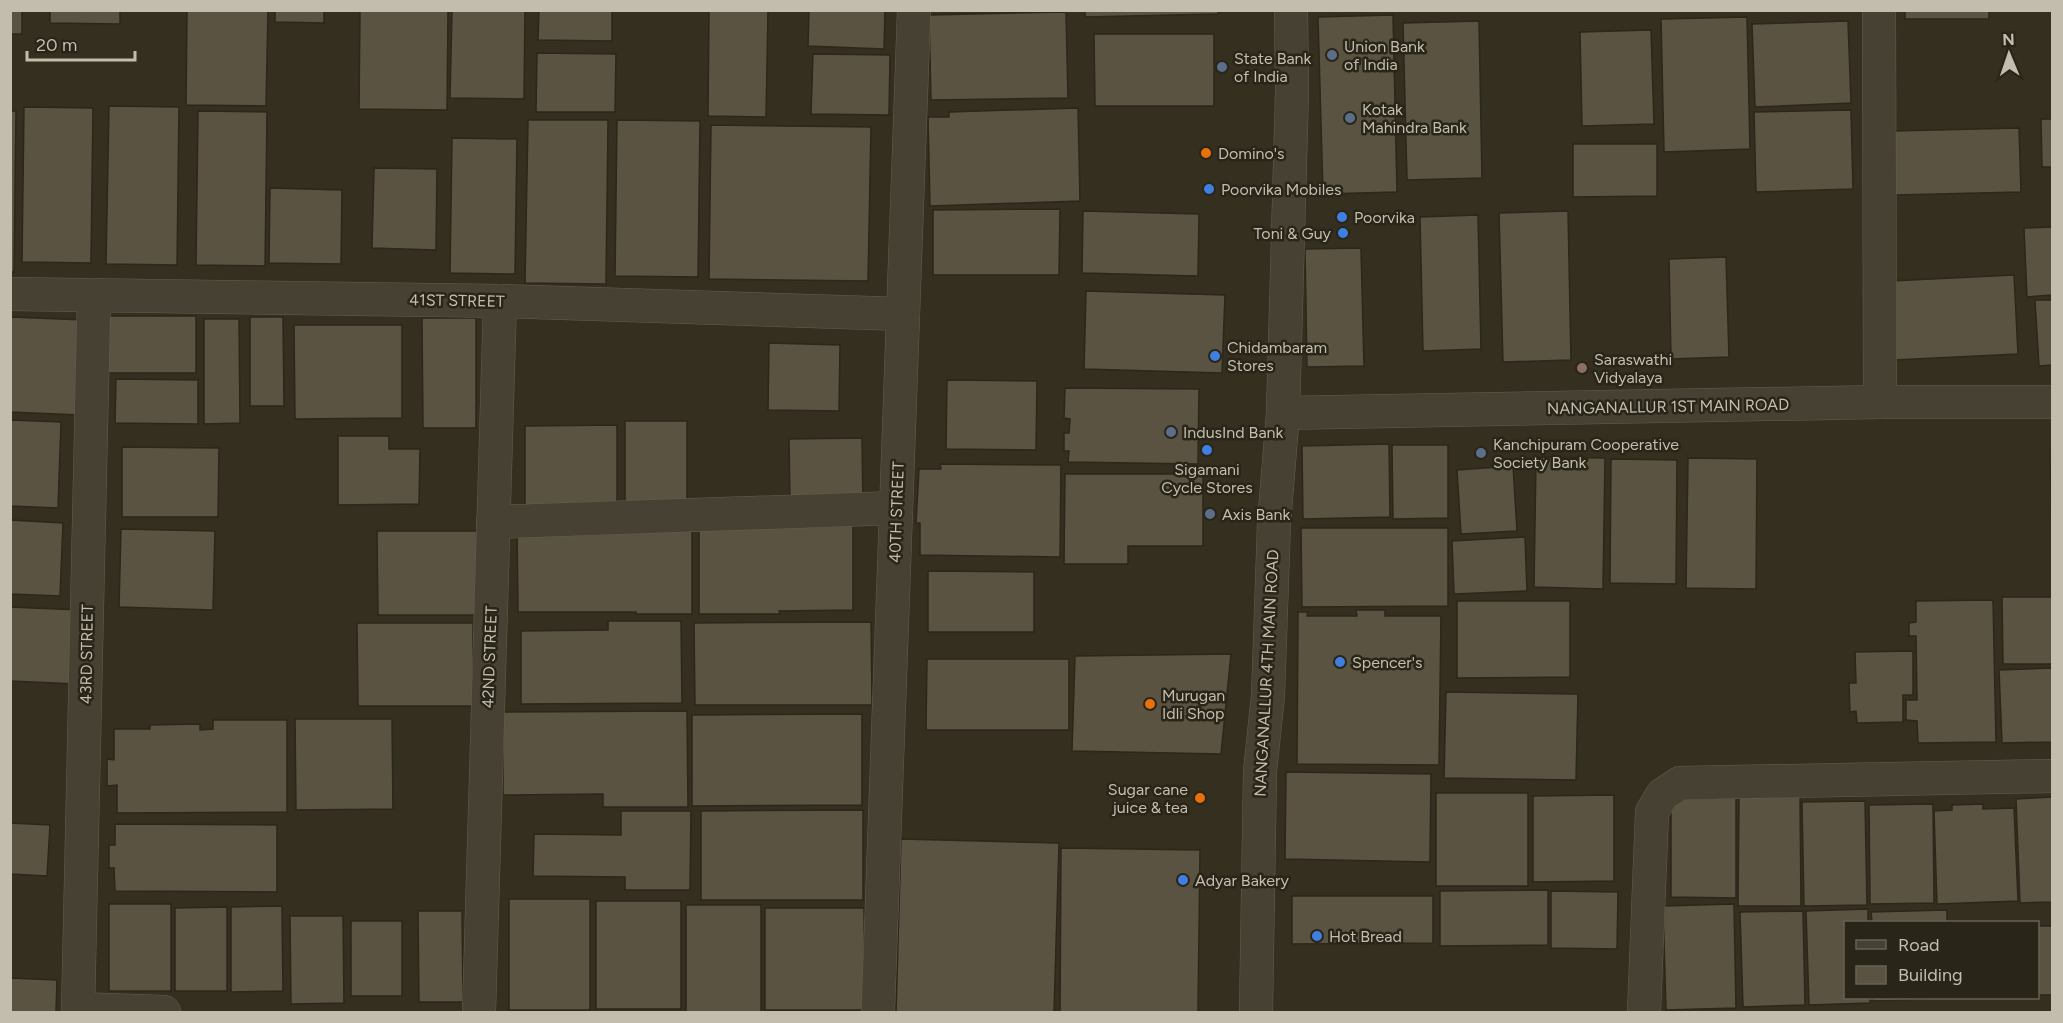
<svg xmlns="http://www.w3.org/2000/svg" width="2063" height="1023" font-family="Figtree,sans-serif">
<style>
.building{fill:#5a5341;stroke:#2c271b;stroke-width:1.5}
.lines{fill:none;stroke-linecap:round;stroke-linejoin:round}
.minor-casing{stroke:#645e51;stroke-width:34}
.tertiary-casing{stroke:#645e51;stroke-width:34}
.minor{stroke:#464133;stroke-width:33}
.tertiary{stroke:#464133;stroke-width:33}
.service-dot{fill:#5c6f8a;stroke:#2a2519;stroke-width:2}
.food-dot{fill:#e8710a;stroke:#2a2519;stroke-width:2}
.shop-dot{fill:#3f7fe0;stroke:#2a2519;stroke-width:2}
.education-dot{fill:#8d6e63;stroke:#2a2519;stroke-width:2}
.labels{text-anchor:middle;stroke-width:5;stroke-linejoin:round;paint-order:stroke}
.poi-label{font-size:16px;fill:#c3bdad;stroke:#2a2519;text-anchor:start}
.street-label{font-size:16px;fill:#c3bdad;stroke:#2a2519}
</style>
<rect width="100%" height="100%" fill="#352f20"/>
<g class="building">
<rect x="10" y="10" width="12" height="24"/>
<path d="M 50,10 L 120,10 L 120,24 L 50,23 Z"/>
<path d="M 187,10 L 268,10 L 266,106 L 186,105 Z"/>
<path d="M 275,10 L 324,10 L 324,23 L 275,22 Z"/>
<path d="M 360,10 L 448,10 L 447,110 L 359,109 Z"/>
<path d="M 452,10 L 525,10 L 524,99 L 450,98 Z"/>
<path d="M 539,10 L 612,10 L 612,41 L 538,40 Z"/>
<path d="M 709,10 L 768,10 L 766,117 L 708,116 Z"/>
<path d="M 809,10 L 885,10 L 884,49 L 808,46 Z"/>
<path d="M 1085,10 L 1218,10 L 1218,14 L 1085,17 Z"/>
<rect x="1905" y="10" width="84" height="9"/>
<path d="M 1066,12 L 1068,98 L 931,100 L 929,15 Z"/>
<path d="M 1393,15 L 1397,192 L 1323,194 L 1318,17 Z"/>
<path d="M 1747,17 L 1750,149 L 1664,152 L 1661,19 Z"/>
<path d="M 1479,21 L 1482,178 L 1407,180 L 1403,23 Z"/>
<path d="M 1848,21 L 1851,103 L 1755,107 L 1752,24 Z"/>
<path d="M 1651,30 L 1654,124 L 1582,126 L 1580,32 Z"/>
<path d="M 1094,34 L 1214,34 L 1214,106 L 1095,106 Z"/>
<path d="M 537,53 L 616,54 L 615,112 L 536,112 Z"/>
<path d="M 813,54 L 890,55 L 889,115 L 811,114 Z"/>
<path d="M 109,106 L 179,107 L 177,265 L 106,264 Z"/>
<path d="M 24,107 L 93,108 L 91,263 L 22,262 Z"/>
<path d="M 1078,108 L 1080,201 L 930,206 L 928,117 L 949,117 L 949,112 Z"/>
<path d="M 1851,110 L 1853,189 L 1756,192 L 1754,112 Z"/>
<path d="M 10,111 L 16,111 L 14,272 L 10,272 Z"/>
<path d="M 198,111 L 267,112 L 265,266 L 196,265 Z"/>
<path d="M 2041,119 L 2052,119 L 2052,167 L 2042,167 Z"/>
<path d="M 528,120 L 608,120 L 606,284 L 525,283 Z"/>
<path d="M 617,120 L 700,121 L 698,277 L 615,276 Z"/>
<path d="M 711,125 L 871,127 L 868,281 L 709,279 Z"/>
<path d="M 2019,128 L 2021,192 L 1895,195 L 1893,131 Z"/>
<path d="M 452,138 L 517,139 L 515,274 L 450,273 Z"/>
<path d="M 1573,144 L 1657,144 L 1657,196 L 1573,197 Z"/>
<path d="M 374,168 L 437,169 L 436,250 L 372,248 Z"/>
<path d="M 270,188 L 342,190 L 341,264 L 269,263 Z"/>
<path d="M 1060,209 L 1059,275 L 933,275 L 933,210 Z"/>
<path d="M 1083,211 L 1199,214 L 1198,276 L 1082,273 Z"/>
<path d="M 1568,211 L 1571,360 L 1503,362 L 1499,213 Z"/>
<path d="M 1478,215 L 1481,349 L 1423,351 L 1420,217 Z"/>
<path d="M 2052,227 L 2052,295 L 2027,297 L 2024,228 Z"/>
<path d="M 1361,248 L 1364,366 L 1307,367 L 1305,249 Z"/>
<path d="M 1726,257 L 1729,357 L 1671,359 L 1669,259 Z"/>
<path d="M 2014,275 L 2018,354 L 1894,360 L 1890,281 Z"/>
<path d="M 1086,291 L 1225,295 L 1222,373 L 1084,369 Z"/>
<path d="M 2035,300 L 2052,300 L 2052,365 L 2039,366 Z"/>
<rect x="107" y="316" width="89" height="57"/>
<path d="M 10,317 L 85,320 L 80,415 L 10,412 Z"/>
<path d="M 250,317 L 283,317 L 284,406 L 250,406 Z"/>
<path d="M 422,318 L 476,318 L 476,428 L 423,428 Z"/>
<path d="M 204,319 L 239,319 L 240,423 L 204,424 Z"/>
<path d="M 294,325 L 402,325 L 402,418 L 295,419 Z"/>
<path d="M 769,343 L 840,345 L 839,411 L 768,410 Z"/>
<path d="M 116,379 L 198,380 L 198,424 L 115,423 Z"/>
<path d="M 947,380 L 1037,381 L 1036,450 L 946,449 Z"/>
<path d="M 1065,388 L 1199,389 L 1198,464 L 1068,462 L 1069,451 L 1064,451 L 1064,433 L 1069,433 L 1070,419 L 1064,418 Z"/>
<path d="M 10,420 L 61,422 L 58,508 L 10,506 Z"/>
<path d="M 625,421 L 687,421 L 687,513 L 625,514 Z"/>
<path d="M 617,425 L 617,512 L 525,512 L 525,426 Z"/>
<path d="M 338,436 L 389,436 L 389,449 L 420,449 L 419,504 L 338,505 Z"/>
<path d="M 862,438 L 863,504 L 790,504 L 789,439 Z"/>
<path d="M 1389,444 L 1390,517 L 1303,519 L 1302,446 Z"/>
<path d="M 1392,445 L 1448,445 L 1448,518 L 1393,519 Z"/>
<path d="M 122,447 L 219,448 L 218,517 L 122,517 Z"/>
<path d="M 2050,451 L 2052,451 L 2052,542 Z"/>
<path d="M 1536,457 L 1605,458 L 1603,589 L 1534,587 Z"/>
<path d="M 1688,458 L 1757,459 L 1756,589 L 1686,588 Z"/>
<path d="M 1611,459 L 1677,460 L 1676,584 L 1610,583 Z"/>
<path d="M 940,464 L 1061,465 L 1060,557 L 920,555 L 920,523 L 916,523 L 919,469 L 941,469 Z"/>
<path d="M 1513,466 L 1517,531 L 1461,534 L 1457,470 Z"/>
<path d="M 1065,474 L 1203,474 L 1203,546 L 1128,546 L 1128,564 L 1064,564 Z"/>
<path d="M 692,519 L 692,614 L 635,614 L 636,612 L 518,612 L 517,526 Z"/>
<path d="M 10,520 L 63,523 L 60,596 L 10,594 Z"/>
<path d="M 699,521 L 853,523 L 853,610 L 779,611 L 780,614 L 699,614 Z"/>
<path d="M 1301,528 L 1448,528 L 1448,606 L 1302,607 Z"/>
<path d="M 121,529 L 215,531 L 213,610 L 119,607 Z"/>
<path d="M 377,531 L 477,531 L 478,615 L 378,615 Z"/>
<path d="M 1525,537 L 1527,591 L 1454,594 L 1452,541 Z"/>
<path d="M 928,571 L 1034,572 L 1034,632 L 928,632 Z"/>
<path d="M 2002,597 L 2052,597 L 2052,664 L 2003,664 Z"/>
<path d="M 1993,600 L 1996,742 L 1918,743 L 1917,721 L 1906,720 L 1906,700 L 1917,700 L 1916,636 L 1909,636 L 1909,623 L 1916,622 L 1916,601 Z"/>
<path d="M 1457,601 L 1570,601 L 1570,677 L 1457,678 Z"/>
<path d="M 10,607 L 80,610 L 77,684 L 10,681 Z"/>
<path d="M 1356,610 L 1385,610 L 1385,616 L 1441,616 L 1439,765 L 1297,764 L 1298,612 L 1308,612 L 1307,616 L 1357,616 Z"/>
<path d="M 608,621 L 681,621 L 682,703 L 521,704 L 521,631 L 608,630 Z"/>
<path d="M 871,622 L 872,705 L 695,705 L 694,623 Z"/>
<path d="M 357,623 L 473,623 L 473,706 L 358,706 Z"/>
<path d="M 1913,651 L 1913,695 L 1903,695 L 1903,722 L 1857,723 L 1856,711 L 1850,712 L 1849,683 L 1856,683 L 1855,652 Z"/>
<path d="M 1231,654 L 1221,754 L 1072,751 L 1075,656 Z"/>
<path d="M 927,659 L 1069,659 L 1069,730 L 926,730 Z"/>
<path d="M 2052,668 L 2052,742 L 2002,743 L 1999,670 Z"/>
<path d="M 1446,692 L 1578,694 L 1576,780 L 1444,778 Z"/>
<path d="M 687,711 L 688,807 L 603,807 L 603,794 L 503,795 L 503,712 Z"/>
<path d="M 862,714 L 862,805 L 692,806 L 692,715 Z"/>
<path d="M 295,719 L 392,719 L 393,809 L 296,810 Z"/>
<path d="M 213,720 L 287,720 L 287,812 L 117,813 L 117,785 L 107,786 L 107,759 L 114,760 L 114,729 L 150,729 L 150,725 L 200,724 L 200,730 L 213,729 Z"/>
<path d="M 1286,772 L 1431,774 L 1430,862 L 1285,859 Z"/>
<rect x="1436" y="793" width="92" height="93"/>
<path d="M 1614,795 L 1614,881 L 1533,882 L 1533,796 Z"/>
<path d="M 1739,797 L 1800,797 L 1801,906 L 1738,906 Z"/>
<path d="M 2052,797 L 2052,902 L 2020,903 L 2016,799 Z"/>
<path d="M 1736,798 L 1736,898 L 1671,897 L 1671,799 Z"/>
<path d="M 1865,801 L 1867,905 L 1804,906 L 1802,802 Z"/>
<path d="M 1933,804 L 1934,903 L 1870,904 L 1869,805 Z"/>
<path d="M 1983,804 L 1983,809 L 2014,808 L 2018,901 L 1937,904 L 1934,811 L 1952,810 L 1952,805 Z"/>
<path d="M 863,810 L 863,900 L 701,900 L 701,811 Z"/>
<path d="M 621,811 L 691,811 L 690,890 L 625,890 L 625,877 L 533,876 L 534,834 L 621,835 Z"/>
<path d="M 10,823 L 50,825 L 47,876 L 10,874 Z"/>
<path d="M 115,824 L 277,825 L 277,892 L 115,891 L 114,868 L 109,868 L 109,845 L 115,845 Z"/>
<path d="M 901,839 L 1059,843 L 1054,1012 L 896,1012 Z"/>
<path d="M 1061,848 L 1200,850 L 1198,1012 L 1060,1012 Z"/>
<path d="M 1548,890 L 1548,945 L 1440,946 L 1440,891 Z"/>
<path d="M 1551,891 L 1618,892 L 1617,949 L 1551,948 Z"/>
<path d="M 1292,896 L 1433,896 L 1433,943 L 1292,944 Z"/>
<rect x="509" y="899" width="81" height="111"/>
<rect x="596" y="901" width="85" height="108"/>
<rect x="109" y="904" width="62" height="87"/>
<path d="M 1734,904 L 1736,1008 L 1666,1010 L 1663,906 Z"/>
<rect x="686" y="905" width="75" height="107"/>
<path d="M 282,906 L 283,991 L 231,992 L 231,907 Z"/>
<path d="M 227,907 L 227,991 L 175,991 L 175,908 Z"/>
<path d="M 765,908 L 864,908 L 865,1010 L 765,1010 Z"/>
<path d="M 1868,909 L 1868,922 L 1846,922 L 1846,998 L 1870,998 L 1870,1003 L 1809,1005 L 1806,911 Z"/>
<path d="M 1947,910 L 1947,922 L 1872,922 L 1871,912 Z"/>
<path d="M 418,911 L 462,911 L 463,1002 L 419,1002 Z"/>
<path d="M 1803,911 L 1805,1005 L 1743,1007 L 1740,912 Z"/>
<path d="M 290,916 L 343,916 L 344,1003 L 291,1004 Z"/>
<rect x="351" y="921" width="51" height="75"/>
<rect x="2038" y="926" width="14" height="69"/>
<path d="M 10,978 L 57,980 L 56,1012 L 10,1012 Z"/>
<path d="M 1873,998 L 1949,998 L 1873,1001 Z"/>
</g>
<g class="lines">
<g class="minor-casing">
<g id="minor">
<path d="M 1879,10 L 1880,402"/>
<path d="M 10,294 L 500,301 L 903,314"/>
<path d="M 493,522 L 896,508"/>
<path d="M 78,1009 L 164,1012"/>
<path d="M 78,1012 L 94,295"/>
<path d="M 479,1012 L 500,301"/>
<path d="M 878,1012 L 914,10"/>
<path d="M 1644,1012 L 1652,812 L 1662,795 L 1680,783 L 2052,776"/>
</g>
</g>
<g class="tertiary-casing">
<g id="tertiary">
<path d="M 1283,413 L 1880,402 L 2052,402"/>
<path d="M 1256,1012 L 1260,771 L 1268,696 L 1274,523 L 1283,413 L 1292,92 L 1291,10"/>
</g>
</g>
<use href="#minor" class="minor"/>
<use href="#tertiary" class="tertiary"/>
</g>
<g class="service-dot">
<circle cx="1332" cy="55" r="6"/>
<circle cx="1222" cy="67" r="6"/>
<circle cx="1350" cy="118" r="6"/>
<circle cx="1171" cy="432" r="6"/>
<circle cx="1481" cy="453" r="6"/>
<circle cx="1210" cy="514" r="6"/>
</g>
<g class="food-dot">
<circle cx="1206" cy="153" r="6"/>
<circle cx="1150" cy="704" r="6"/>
<circle cx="1200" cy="798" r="6"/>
</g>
<g class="shop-dot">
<circle cx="1209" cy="189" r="6"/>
<circle cx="1342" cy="217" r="6"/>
<circle cx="1343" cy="233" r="6"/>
<circle cx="1215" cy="356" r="6"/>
<circle cx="1207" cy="450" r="6"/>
<circle cx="1340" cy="662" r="6"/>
<circle cx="1183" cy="880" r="6"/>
<circle cx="1317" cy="936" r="6"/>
</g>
<circle class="education-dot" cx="1582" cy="368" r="6"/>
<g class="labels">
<g class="poi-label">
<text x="1344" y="52">Union Bank<tspan x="1344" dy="18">of India</tspan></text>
<text x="1234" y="64">State Bank<tspan x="1234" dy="18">of India</tspan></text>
<text x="1362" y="115">Kotak<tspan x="1362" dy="18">Mahindra Bank</tspan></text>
<text x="1218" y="159">Domino's</text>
<text x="1221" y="195">Poorvika Mobiles</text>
<text x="1354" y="223">Poorvika</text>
<text x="1331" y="239" text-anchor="end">Toni &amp; Guy</text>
<text x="1227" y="353">Chidambaram<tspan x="1227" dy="18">Stores</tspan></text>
<text x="1594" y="365">Saraswathi<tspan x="1594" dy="18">Vidyalaya</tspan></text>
<text x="1183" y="438">IndusInd Bank</text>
<text x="1493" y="450">Kanchipuram Cooperative<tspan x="1493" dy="18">Society Bank</tspan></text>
<text x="1207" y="475" text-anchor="middle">Sigamani<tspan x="1207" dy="18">Cycle Stores</tspan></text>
<text x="1222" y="520">Axis Bank</text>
<text x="1352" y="668">Spencer's</text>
<text x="1162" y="701">Murugan<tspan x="1162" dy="18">Idli Shop</tspan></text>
<text x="1188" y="795" text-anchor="end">Sugar cane<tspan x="1188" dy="18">juice &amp; tea</tspan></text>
<text x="1195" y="886">Adyar Bakery</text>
<text x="1329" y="942">Hot Bread</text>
</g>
<g class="street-label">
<text transform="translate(457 300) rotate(1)" y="6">41ST STREET</text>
<text transform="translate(1668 406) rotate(-1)" y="6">NANGANALLUR 1ST MAIN ROAD</text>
<text transform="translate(896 512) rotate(-88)" y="6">40TH STREET</text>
<text transform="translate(86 654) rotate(-89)" y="6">43RD STREET</text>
<text transform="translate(489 657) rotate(-88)" y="6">42ND STREET</text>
<text transform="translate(1266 673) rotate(-87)" y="6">NANGANALLUR 4TH MAIN ROAD</text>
</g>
</g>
<rect width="2063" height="1023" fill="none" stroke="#c3bdad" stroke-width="24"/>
<rect x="1844" y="921" width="195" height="78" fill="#2a2519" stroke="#676254" stroke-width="1.5"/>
<rect x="1856" y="940" width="30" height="9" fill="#464133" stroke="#676254" stroke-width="1.5"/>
<text x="1898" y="951" font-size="18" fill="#c3bdad">Road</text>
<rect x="1856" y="966" width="30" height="18" fill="#5a5341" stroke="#676254" stroke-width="1.5"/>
<text x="1898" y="981" font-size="18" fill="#c3bdad">Building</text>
<g transform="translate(2009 54) rotate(358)" stroke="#2a2519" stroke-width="4.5" paint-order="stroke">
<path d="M0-4.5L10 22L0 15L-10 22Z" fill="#c3bdad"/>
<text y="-9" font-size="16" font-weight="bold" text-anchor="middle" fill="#c3bdad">N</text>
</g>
<path d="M27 51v9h108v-9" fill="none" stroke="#c3bdad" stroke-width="3"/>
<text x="36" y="51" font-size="18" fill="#c3bdad" stroke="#2a2519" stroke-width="4.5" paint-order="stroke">20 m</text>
</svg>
